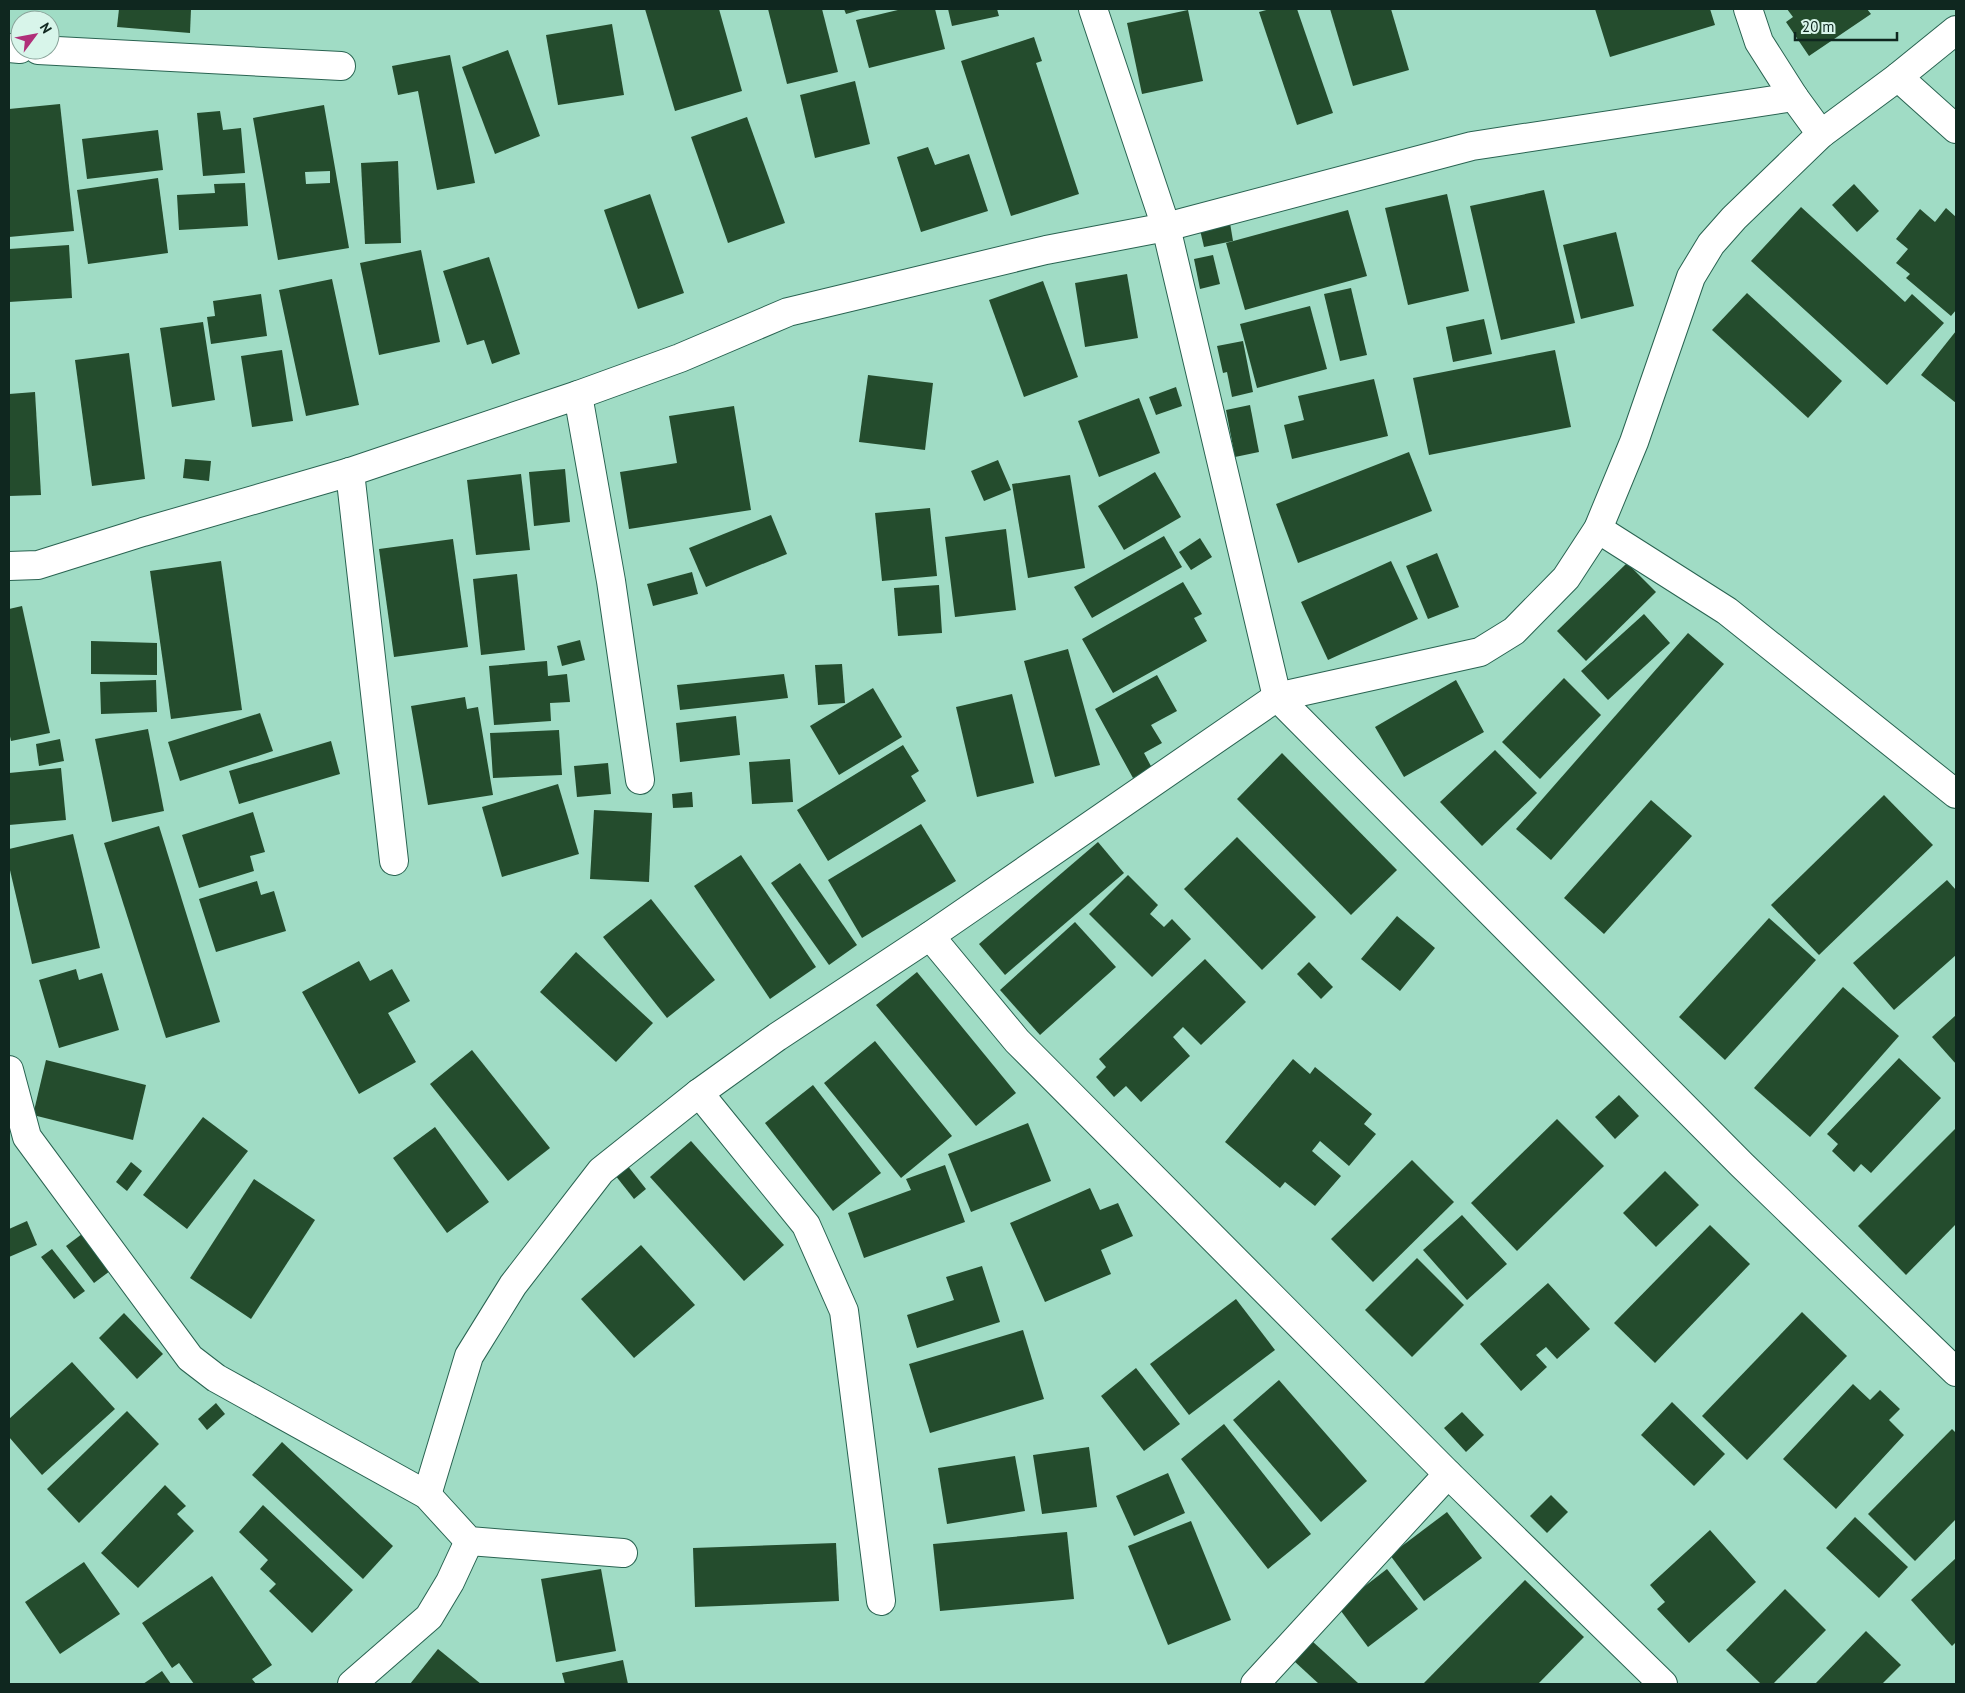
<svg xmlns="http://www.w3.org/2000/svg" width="1965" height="1693" font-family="'PT Sans',sans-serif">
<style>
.building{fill:#244c2d;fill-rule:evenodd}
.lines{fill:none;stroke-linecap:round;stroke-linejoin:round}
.minor-casing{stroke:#296351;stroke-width:30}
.minor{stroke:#fff;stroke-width:28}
</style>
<rect width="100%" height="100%" fill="#a0dcc5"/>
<g class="building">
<path d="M 119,9 L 191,9 L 190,33 L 117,27 Z"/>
<path d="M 645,9 L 719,9 L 742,91 L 675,111 Z"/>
<path d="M 768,9 L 822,9 L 838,72 L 787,84 Z"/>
<path d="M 844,9 L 864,9 L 846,14 Z"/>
<path d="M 902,9 L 935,9 L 945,49 L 869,68 L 856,20 Z"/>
<path d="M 948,9 L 997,9 L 999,16 L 952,26 Z"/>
<path d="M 1270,9 L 1297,9 L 1333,113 L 1297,125 L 1259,12 Z"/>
<path d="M 1330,9 L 1391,9 L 1409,70 L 1353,86 Z"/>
<path d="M 1595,9 L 1710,9 L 1715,25 L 1610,57 Z"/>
<path d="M 1787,9 L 1867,9 L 1871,14 L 1809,56 L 1786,22 L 1793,17 Z"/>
<path d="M 1188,10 L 1203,81 L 1142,94 L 1127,23 Z"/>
<path d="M 612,24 L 624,95 L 558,105 L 546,35 Z"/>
<path d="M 1034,37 L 1042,61 L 1036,63 L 1079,194 L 1011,216 L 961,61 Z"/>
<path d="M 508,50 L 540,136 L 495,154 L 462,67 Z"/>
<path d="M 450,55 L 475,183 L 437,190 L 418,91 L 398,95 L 392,66 Z"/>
<path d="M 855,81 L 870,144 L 815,158 L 800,95 Z"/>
<path d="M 60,104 L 74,231 L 9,237 L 9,109 Z"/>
<path d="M 324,105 L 349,248 L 278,260 L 253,118 ZM 330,171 L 330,183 L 306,184 L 305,172 Z"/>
<path d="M 220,111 L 223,130 L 241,128 L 245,173 L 203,176 L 197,113 Z"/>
<path d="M 747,117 L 785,223 L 728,243 L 691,137 Z"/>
<path d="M 158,130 L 163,170 L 87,179 L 82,139 Z"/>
<path d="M 928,147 L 935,165 L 969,154 L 988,211 L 921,232 L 897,157 Z"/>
<path d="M 398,161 L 401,243 L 365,244 L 361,163 Z"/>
<path d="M 158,178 L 168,253 L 88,264 L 77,190 Z"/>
<path d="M 245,183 L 248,226 L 179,230 L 177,195 L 215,193 L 214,184 Z"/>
<path d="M 1854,184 L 1879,211 L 1857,232 L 1832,205 Z"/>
<path d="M 1544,190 L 1575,323 L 1501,340 L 1470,206 Z"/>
<path d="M 650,194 L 684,293 L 638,309 L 604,210 Z"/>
<path d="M 1447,194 L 1469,291 L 1408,305 L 1385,208 Z"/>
<path d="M 1801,207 L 1905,302 L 1912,294 L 1944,323 L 1887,385 L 1751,261 Z"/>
<path d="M 1946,208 L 1956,217 L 1956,310 L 1951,316 L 1906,278 L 1910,274 L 1896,263 L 1908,249 L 1896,239 L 1920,209 L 1935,222 Z"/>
<path d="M 1348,210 L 1367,276 L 1245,310 L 1226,243 Z"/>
<path d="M 1230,223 L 1233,241 L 1204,247 L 1200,230 Z"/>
<path d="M 1616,232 L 1634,306 L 1581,319 L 1563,245 Z"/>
<path d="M 69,245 L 72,298 L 9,302 L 9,249 Z"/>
<path d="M 421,250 L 440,342 L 379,355 L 360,263 Z"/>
<path d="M 1213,255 L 1220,284 L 1200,289 L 1194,259 Z"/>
<path d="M 489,257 L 520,354 L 492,364 L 484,340 L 467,345 L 443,271 Z"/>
<path d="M 1127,274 L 1138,338 L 1085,347 L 1075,283 Z"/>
<path d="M 332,279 L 359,405 L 306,416 L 279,290 Z"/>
<path d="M 1043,281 L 1078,377 L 1024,397 L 989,300 Z"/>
<path d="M 1351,288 L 1367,355 L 1340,361 L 1324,294 Z"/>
<path d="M 1747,293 L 1842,381 L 1808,418 L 1712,330 Z"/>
<path d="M 261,294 L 267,336 L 211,344 L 207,317 L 215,316 L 213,301 Z"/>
<path d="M 1310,306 L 1327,369 L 1257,388 L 1240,324 Z"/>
<path d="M 1484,319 L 1492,354 L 1453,362 L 1446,327 Z"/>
<path d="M 203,322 L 215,400 L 172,407 L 160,328 Z"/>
<path d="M 1956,331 L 1956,403 L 1921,375 Z"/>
<path d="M 1243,341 L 1253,392 L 1232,397 L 1227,372 L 1223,373 L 1217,346 Z"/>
<path d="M 282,350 L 293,421 L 252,427 L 241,356 Z"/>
<path d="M 1555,350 L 1571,427 L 1429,455 L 1413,378 Z"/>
<path d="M 129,353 L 145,479 L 92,486 L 75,360 Z"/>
<path d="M 868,375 L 933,383 L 925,450 L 859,442 Z"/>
<path d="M 1374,379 L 1388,436 L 1292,459 L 1284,425 L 1304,420 L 1298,396 Z"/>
<path d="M 1176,387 L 1182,406 L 1156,415 L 1149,397 Z"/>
<path d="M 35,392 L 41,495 L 9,496 L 9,394 Z"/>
<path d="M 1139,398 L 1160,453 L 1099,477 L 1078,421 Z"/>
<path d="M 1250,405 L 1259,452 L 1235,457 L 1226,410 Z"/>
<path d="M 734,406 L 751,510 L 629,529 L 620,472 L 677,463 L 669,416 Z"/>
<path d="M 1409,452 L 1432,511 L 1298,563 L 1276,504 Z"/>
<path d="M 185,459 L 211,461 L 209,481 L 183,478 Z"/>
<path d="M 998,460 L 1011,490 L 984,501 L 971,471 Z"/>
<path d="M 565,469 L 570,522 L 534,526 L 529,472 Z"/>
<path d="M 1155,472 L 1181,517 L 1124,550 L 1098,506 Z"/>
<path d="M 521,474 L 530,550 L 476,555 L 467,480 Z"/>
<path d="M 1070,475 L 1085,568 L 1028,578 L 1012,484 Z"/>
<path d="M 930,508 L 937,576 L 882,581 L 875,513 Z"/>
<path d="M 771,515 L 787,554 L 706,587 L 689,548 Z"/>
<path d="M 1006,529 L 1016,610 L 955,617 L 945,537 Z"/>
<path d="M 1164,536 L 1182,567 L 1092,618 L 1074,587 Z"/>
<path d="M 1200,538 L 1212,557 L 1191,570 L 1179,552 Z"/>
<path d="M 453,539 L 468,647 L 394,657 L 379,549 Z"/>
<path d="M 1437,553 L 1459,607 L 1428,619 L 1406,566 Z"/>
<path d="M 221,561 L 242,710 L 171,719 L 150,571 Z"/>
<path d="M 1391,561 L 1418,619 L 1328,660 L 1301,602 Z"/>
<path d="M 1627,563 L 1656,592 L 1586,661 L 1557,631 Z"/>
<path d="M 692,572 L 698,594 L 653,606 L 647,584 Z"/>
<path d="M 517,574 L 525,650 L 481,655 L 473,579 Z"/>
<path d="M 1183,582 L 1202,614 L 1194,618 L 1207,641 L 1113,693 L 1082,639 Z"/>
<path d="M 939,585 L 942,633 L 898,636 L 894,588 Z"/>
<path d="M 22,606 L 50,733 L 11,741 L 9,732 L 9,609 Z"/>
<path d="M 1644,614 L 1670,643 L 1608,700 L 1581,671 Z"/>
<path d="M 1688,633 L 1724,664 L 1551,860 L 1516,829 Z"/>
<path d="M 580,640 L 585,660 L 562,666 L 557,646 Z"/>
<path d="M 91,641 L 157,643 L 157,675 L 91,674 Z"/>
<path d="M 1068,649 L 1100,765 L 1055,777 L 1024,661 Z"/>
<path d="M 547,661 L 548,676 L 567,674 L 570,702 L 550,703 L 551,721 L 494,725 L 489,666 Z"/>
<path d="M 842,664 L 845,703 L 818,705 L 815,665 Z"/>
<path d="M 784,674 L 788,698 L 680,710 L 677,685 Z"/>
<path d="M 1157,675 L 1177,711 L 1151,725 L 1162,743 L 1144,753 L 1152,768 L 1133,778 L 1095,709 Z"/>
<path d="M 1564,678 L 1601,715 L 1540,779 L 1502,742 Z"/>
<path d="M 156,680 L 157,712 L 101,714 L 100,682 Z"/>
<path d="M 1456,680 L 1484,732 L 1404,777 L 1375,727 Z"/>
<path d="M 873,688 L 902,737 L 839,775 L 810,726 Z"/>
<path d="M 1012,694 L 1034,783 L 977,797 L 956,707 Z"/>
<path d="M 465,697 L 467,709 L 478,707 L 493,795 L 428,805 L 411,706 Z"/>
<path d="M 260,713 L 273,751 L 180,781 L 168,742 Z"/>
<path d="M 736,716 L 740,755 L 680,762 L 676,723 Z"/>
<path d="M 148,729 L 164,811 L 112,822 L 95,739 Z"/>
<path d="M 559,730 L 562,775 L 493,778 L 490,733 Z"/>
<path d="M 60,739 L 64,761 L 39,766 L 36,744 Z"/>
<path d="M 331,741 L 340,774 L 239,804 L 229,771 Z"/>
<path d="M 903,745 L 919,771 L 911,776 L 926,801 L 828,861 L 797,810 Z"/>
<path d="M 1495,750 L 1537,793 L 1482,846 L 1440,802 Z"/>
<path d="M 1282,753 L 1397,870 L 1351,915 L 1237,799 Z"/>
<path d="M 790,759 L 793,802 L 752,804 L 749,762 Z"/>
<path d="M 608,763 L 611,794 L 577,797 L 574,766 Z"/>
<path d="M 61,768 L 66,820 L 9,825 L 9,773 Z"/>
<path d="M 558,784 L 579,854 L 502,877 L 482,807 Z"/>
<path d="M 692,792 L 693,807 L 673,808 L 672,794 Z"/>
<path d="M 1884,795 L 1933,845 L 1819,955 L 1771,905 Z"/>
<path d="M 1651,800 L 1692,836 L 1604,934 L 1564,898 Z"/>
<path d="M 594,810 L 652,813 L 649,882 L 590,879 Z"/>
<path d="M 253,812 L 265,852 L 250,856 L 254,871 L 199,888 L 182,835 Z"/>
<path d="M 921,824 L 956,881 L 862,938 L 828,880 Z"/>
<path d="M 159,826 L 220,1022 L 166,1038 L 104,843 Z"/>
<path d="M 73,834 L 100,948 L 32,964 L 9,866 L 9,849 Z"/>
<path d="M 1237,837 L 1316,917 L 1262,970 L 1184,889 Z"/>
<path d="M 1098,842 L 1124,873 L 1005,975 L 979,944 Z"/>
<path d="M 741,855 L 816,967 L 770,999 L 694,886 Z"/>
<path d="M 800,863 L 857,945 L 829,965 L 771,883 Z"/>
<path d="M 1128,875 L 1158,905 L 1150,914 L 1164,927 L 1172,919 L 1191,939 L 1152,977 L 1089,914 Z"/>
<path d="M 1947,880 L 1956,890 L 1956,955 L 1894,1010 L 1853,963 Z"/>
<path d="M 257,881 L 261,895 L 274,891 L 286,931 L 216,952 L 199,899 Z"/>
<path d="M 651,899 L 715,980 L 667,1018 L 603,937 Z"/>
<path d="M 1397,916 L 1435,948 L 1400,991 L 1361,959 Z"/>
<path d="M 1769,918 L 1816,960 L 1725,1060 L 1679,1017 Z"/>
<path d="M 1075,922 L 1116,967 L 1040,1035 L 1000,990 Z"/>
<path d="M 576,952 L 653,1023 L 616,1062 L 540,992 Z"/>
<path d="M 1205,959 L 1246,1002 L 1201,1045 L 1183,1027 L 1173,1037 L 1190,1056 L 1141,1102 L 1126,1086 L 1114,1097 L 1096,1077 L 1106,1067 L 1099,1059 Z"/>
<path d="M 359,961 L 370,981 L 392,969 L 410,1001 L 388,1013 L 416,1062 L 359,1094 L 302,992 Z"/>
<path d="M 1309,962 L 1333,987 L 1321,999 L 1297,974 Z"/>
<path d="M 76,969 L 79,980 L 102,973 L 119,1030 L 59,1048 L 39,980 Z"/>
<path d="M 917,972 L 1016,1093 L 976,1126 L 876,1005 Z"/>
<path d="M 1843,987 L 1899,1036 L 1810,1137 L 1754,1088 Z"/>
<path d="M 1956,1015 L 1956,1064 L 1932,1037 Z"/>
<path d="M 875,1041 L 952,1136 L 901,1178 L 824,1083 Z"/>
<path d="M 472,1050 L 550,1148 L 508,1181 L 430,1084 Z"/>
<path d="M 1899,1058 L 1941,1098 L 1871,1173 L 1861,1164 L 1854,1172 L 1832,1151 L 1838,1144 L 1827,1134 Z"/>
<path d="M 1293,1059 L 1310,1074 L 1315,1067 L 1372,1114 L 1364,1124 L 1376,1134 L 1349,1166 L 1320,1141 L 1312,1151 L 1341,1176 L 1315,1206 L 1285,1182 L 1280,1188 L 1225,1142 Z"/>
<path d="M 46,1060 L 146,1085 L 133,1140 L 33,1115 Z"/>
<path d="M 813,1085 L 881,1173 L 833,1211 L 765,1123 Z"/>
<path d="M 1619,1095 L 1639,1116 L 1615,1139 L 1595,1117 Z"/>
<path d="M 203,1117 L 248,1151 L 187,1229 L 143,1195 Z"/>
<path d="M 1557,1119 L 1604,1166 L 1517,1251 L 1471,1203 Z"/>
<path d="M 1028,1123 L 1051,1181 L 971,1212 L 948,1154 Z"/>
<path d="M 435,1127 L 489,1202 L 447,1233 L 393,1158 Z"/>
<path d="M 1956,1128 L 1956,1224 L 1906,1275 L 1858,1226 Z"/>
<path d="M 691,1141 L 784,1245 L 744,1281 L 650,1177 Z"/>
<path d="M 1412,1160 L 1454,1202 L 1373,1282 L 1331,1239 Z"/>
<path d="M 131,1162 L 142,1171 L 127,1191 L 116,1182 Z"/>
<path d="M 627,1165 L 646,1189 L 634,1199 L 615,1175 Z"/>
<path d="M 945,1165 L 965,1222 L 864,1258 L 848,1213 L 911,1190 L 906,1179 Z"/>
<path d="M 1665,1171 L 1699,1205 L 1656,1247 L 1623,1213 Z"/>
<path d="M 254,1179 L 315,1220 L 251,1319 L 190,1278 Z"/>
<path d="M 1090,1188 L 1100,1210 L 1118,1203 L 1133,1236 L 1101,1250 L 1111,1274 L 1045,1302 L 1010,1223 Z"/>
<path d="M 1462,1215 L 1507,1264 L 1467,1300 L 1423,1250 Z"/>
<path d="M 27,1221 L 37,1245 L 9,1257 L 9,1229 Z"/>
<path d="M 1710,1225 L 1750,1264 L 1655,1363 L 1614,1323 Z"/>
<path d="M 86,1231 L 114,1268 L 94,1283 L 66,1246 Z"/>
<path d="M 641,1245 L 695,1305 L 634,1358 L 581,1299 Z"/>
<path d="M 52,1249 L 85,1291 L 74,1299 L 41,1257 Z"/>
<path d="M 1417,1258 L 1464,1305 L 1412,1357 L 1365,1310 Z"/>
<path d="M 982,1266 L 1000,1322 L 917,1348 L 907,1315 L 954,1300 L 946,1277 Z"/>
<path d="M 1548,1283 L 1590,1329 L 1557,1359 L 1546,1347 L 1536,1355 L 1547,1367 L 1521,1391 L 1480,1344 Z"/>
<path d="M 1236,1299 L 1275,1350 L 1189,1415 L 1150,1364 Z"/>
<path d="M 1802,1312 L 1847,1356 L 1747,1460 L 1702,1416 Z"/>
<path d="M 124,1313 L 163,1354 L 137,1379 L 99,1338 Z"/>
<path d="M 1023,1330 L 1044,1399 L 930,1433 L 909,1364 Z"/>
<path d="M 72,1362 L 115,1409 L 42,1475 L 9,1437 L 9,1419 Z"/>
<path d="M 1136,1368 L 1180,1424 L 1144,1451 L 1101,1396 Z"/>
<path d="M 1279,1380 L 1367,1481 L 1321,1522 L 1233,1420 Z"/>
<path d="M 1853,1384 L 1870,1400 L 1880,1390 L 1900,1409 L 1889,1420 L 1904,1435 L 1836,1509 L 1783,1459 Z"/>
<path d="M 1672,1402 L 1725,1454 L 1694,1486 L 1641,1435 Z"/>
<path d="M 216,1403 L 225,1414 L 207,1430 L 198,1419 Z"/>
<path d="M 127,1411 L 159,1444 L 79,1523 L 47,1489 Z"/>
<path d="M 1462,1412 L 1484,1435 L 1466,1452 L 1444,1428 Z"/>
<path d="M 1224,1424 L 1311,1534 L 1268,1569 L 1181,1459 Z"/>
<path d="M 1952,1429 L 1956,1433 L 1956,1519 L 1915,1561 L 1868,1514 Z"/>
<path d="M 282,1442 L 393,1546 L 363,1579 L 252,1475 Z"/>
<path d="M 1089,1447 L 1097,1507 L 1042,1514 L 1033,1455 Z"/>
<path d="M 1015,1456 L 1025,1511 L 947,1524 L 938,1468 Z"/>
<path d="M 1168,1473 L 1185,1513 L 1134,1536 L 1116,1496 Z"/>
<path d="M 165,1485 L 186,1506 L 177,1514 L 194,1531 L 138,1588 L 101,1553 Z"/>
<path d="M 1551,1495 L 1568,1512 L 1547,1533 L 1530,1516 Z"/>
<path d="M 263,1505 L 353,1590 L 312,1633 L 269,1591 L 276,1584 L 260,1569 L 268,1560 L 239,1532 Z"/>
<path d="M 1447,1512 L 1482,1558 L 1424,1601 L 1390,1555 Z"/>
<path d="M 1855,1517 L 1908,1567 L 1879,1598 L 1826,1548 Z"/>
<path d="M 1191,1521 L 1231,1620 L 1168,1645 L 1128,1546 Z"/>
<path d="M 1710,1530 L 1756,1582 L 1689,1643 L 1657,1609 L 1665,1602 L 1650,1585 Z"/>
<path d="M 1067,1532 L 1074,1599 L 940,1611 L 933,1544 Z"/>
<path d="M 836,1543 L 839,1601 L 695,1607 L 693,1548 Z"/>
<path d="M 1956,1558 L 1956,1642 L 1952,1646 L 1911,1600 Z"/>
<path d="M 84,1562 L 120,1614 L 60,1654 L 25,1602 Z"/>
<path d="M 601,1569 L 616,1651 L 556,1662 L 541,1579 Z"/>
<path d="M 1387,1569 L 1418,1609 L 1368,1647 L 1338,1607 Z"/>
<path d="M 212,1576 L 272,1665 L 252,1679 L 256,1684 L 194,1684 L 179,1663 L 172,1668 L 142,1623 Z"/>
<path d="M 1525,1580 L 1584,1637 L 1538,1684 L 1423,1684 Z"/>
<path d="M 1785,1589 L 1826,1630 L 1773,1684 L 1761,1684 L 1726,1650 Z"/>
<path d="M 1866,1631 L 1901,1665 L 1882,1684 L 1815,1684 Z"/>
<path d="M 1312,1641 L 1358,1683 L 1357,1684 L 1319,1684 L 1294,1661 Z"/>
<path d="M 438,1649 L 481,1684 L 410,1684 Z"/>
<path d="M 623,1660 L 628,1684 L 565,1684 L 562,1673 Z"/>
<path d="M 162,1671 L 171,1684 L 143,1684 Z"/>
</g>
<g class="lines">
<g class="minor-casing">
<g id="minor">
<path d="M 1093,9 L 1166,227 L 1277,697 L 1742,1165 L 1956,1372"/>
<path d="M 1748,9 L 1759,42 L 1794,97 L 1821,134"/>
<path d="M 9,48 L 20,49"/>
<path d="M 38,50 L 341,66"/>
<path d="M 1898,77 L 1956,129"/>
<path d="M 578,395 L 611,581 L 640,780"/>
<path d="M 350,472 L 394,861"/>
<path d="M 1598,529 L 1727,611 L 1956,794"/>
<path d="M 9,566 L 38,565 L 143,532 L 350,472 L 578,395 L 680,358 L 788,312 L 1046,250 L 1166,227 L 1472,146 L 1794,97"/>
<path d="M 930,936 L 1017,1041 L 1448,1474 L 1663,1684"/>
<path d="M 9,1070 L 27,1137 L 190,1358 L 216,1378 L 427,1495 L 469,1541 L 623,1553"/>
<path d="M 699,1093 L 806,1225 L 844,1311 L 881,1601"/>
<path d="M 427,1495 L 469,1356 L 513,1285 L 601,1171 L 699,1093 L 777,1037 L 930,936 L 1277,697 L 1480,652 L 1514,631 L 1566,578 L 1598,529 L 1634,442 L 1691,277 L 1711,244 L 1734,218 L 1821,134 L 1898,77 L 1956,30"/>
<path d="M 352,1684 L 429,1617 L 450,1582 L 469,1541"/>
<path d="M 1255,1684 L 1448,1474"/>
</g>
</g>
<use href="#minor" class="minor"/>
</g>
<rect width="1965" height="1693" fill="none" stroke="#0f271f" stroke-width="20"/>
<g transform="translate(35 35) rotate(58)"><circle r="24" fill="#d8f5ea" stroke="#88a399"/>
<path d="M0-4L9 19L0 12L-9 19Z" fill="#b02f79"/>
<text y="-8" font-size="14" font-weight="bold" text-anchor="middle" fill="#0f271f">N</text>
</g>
<path d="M1795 32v8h102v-8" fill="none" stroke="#0f271f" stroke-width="2.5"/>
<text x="1802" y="32" font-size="15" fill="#0f271f" stroke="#d8f5ea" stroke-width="4" paint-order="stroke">20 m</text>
</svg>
